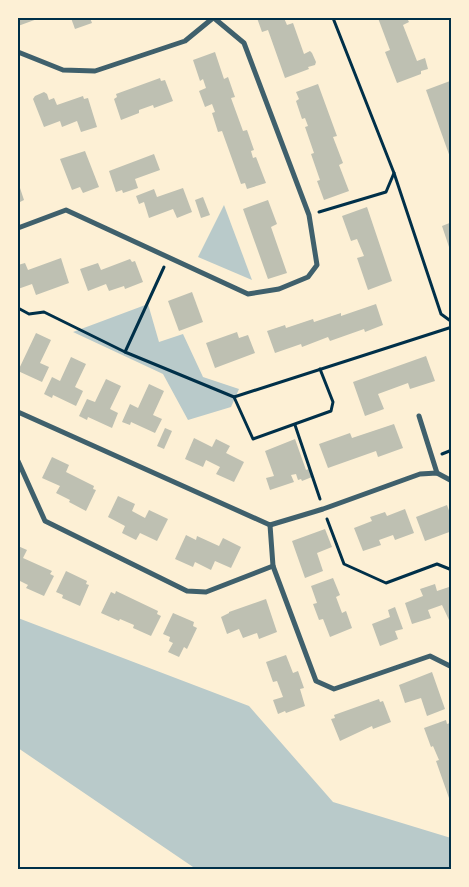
<svg xmlns="http://www.w3.org/2000/svg" width="469" height="887" font-family="'Zilla Slab',serif">
<style>
.green{fill:#b9caca}
.building{fill:#bec0b2}
.lines{fill:none;stroke-linecap:round;stroke-linejoin:round}
.path{stroke:#003049;stroke-width:3}
.minor{stroke:#3f606c;stroke-width:5}
.neatline{fill:none;stroke:#003049;stroke-width:2}
</style>
<rect width="100%" height="100%" fill="#fdf0d5"/>
<g class="green">
<path d="M 224,205 L 252,280 L 198,257 Z"/>
<path d="M 148,304 L 159,342 L 183,334 L 203,377 L 239,389 L 231,407 L 188,420 L 163,374 L 73,332 Z"/>
<path d="M 18,618 L 249,706 L 333,802 L 451,838 L 451,869 L 196,869 L 18,748 Z"/>
</g>
<g class="building">
<path d="M 18,18 L 40,18 L 18,26 Z"/>
<path d="M 71,18 L 90,18 L 92,23 L 75,29 Z"/>
<path d="M 257,18 L 284,18 L 287,25 L 293,23 L 304,54 L 310,51 L 312,53 L 316,62 L 315,65 L 308,67 L 309,69 L 285,78 L 268,30 L 262,32 Z"/>
<path d="M 378,18 L 407,18 L 409,22 L 403,25 L 417,61 L 425,58 L 428,69 L 421,71 L 421,74 L 397,83 L 385,52 L 390,50 Z"/>
<path d="M 215,52 L 224,79 L 228,77 L 235,97 L 231,98 L 243,131 L 247,130 L 254,150 L 251,151 L 253,158 L 256,157 L 266,183 L 247,189 L 245,183 L 241,184 L 222,131 L 218,132 L 212,113 L 215,112 L 212,104 L 205,107 L 199,91 L 206,88 L 203,79 L 200,81 L 193,60 Z"/>
<path d="M 160,78 L 161,81 L 165,80 L 173,101 L 154,108 L 153,105 L 139,110 L 139,113 L 121,120 L 114,99 L 117,97 L 116,94 Z"/>
<path d="M 450,81 L 452,84 L 451,160 L 426,90 Z"/>
<path d="M 318,84 L 337,136 L 333,137 L 343,163 L 339,165 L 349,191 L 324,200 L 317,181 L 320,180 L 311,154 L 314,153 L 305,127 L 308,126 L 305,118 L 302,119 L 296,101 L 299,99 L 296,92 Z"/>
<path d="M 44,92 L 47,94 L 49,100 L 54,98 L 57,105 L 83,96 L 84,99 L 88,98 L 97,127 L 81,132 L 77,121 L 62,127 L 60,121 L 44,127 L 33,99 L 35,96 Z"/>
<path d="M 85,151 L 99,187 L 83,193 L 80,187 L 72,190 L 60,159 Z"/>
<path d="M 154,154 L 160,170 L 135,179 L 138,188 L 123,193 L 122,190 L 116,192 L 109,171 Z"/>
<path d="M 18,182 L 24,200 L 18,203 Z"/>
<path d="M 183,188 L 192,212 L 177,218 L 173,209 L 149,218 L 144,202 L 139,204 L 136,196 L 154,189 L 157,197 Z"/>
<path d="M 203,197 L 210,215 L 201,218 L 195,200 Z"/>
<path d="M 268,200 L 277,224 L 271,227 L 287,273 L 268,279 L 243,209 Z"/>
<path d="M 367,207 L 392,281 L 368,290 L 357,258 L 364,256 L 357,239 L 351,241 L 342,216 Z"/>
<path d="M 452,222 L 452,253 L 451,253 L 442,226 Z"/>
<path d="M 61,258 L 69,283 L 36,295 L 32,284 L 18,289 L 18,265 L 25,263 L 28,270 Z"/>
<path d="M 130,259 L 132,262 L 135,261 L 143,282 L 125,289 L 124,286 L 109,291 L 106,284 L 88,291 L 80,269 L 98,263 L 101,270 Z"/>
<path d="M 192,292 L 203,322 L 179,331 L 168,301 Z"/>
<path d="M 376,304 L 383,325 L 365,332 L 364,329 L 330,341 L 328,337 L 302,347 L 301,344 L 275,353 L 267,331 L 285,325 L 286,328 L 313,319 L 314,322 L 341,313 L 341,316 Z"/>
<path d="M 237,332 L 239,338 L 248,335 L 255,353 L 215,368 L 206,343 Z"/>
<path d="M 36,333 L 51,340 L 40,363 L 49,367 L 42,382 L 18,371 Z"/>
<path d="M 426,356 L 435,381 L 410,389 L 408,383 L 378,394 L 384,409 L 365,416 L 353,382 Z"/>
<path d="M 71,357 L 86,364 L 75,387 L 83,391 L 76,406 L 53,395 L 52,398 L 44,394 L 52,377 L 60,381 Z"/>
<path d="M 106,379 L 121,386 L 110,409 L 118,413 L 112,428 L 88,417 L 87,420 L 79,416 L 87,399 L 95,402 Z"/>
<path d="M 149,384 L 164,391 L 153,415 L 162,419 L 155,433 L 131,422 L 130,425 L 122,422 L 130,404 L 138,408 Z"/>
<path d="M 394,424 L 403,448 L 378,457 L 376,451 L 328,468 L 319,444 L 350,433 L 352,438 Z"/>
<path d="M 165,428 L 172,431 L 164,449 L 157,446 Z"/>
<path d="M 194,438 L 212,447 L 216,439 L 230,446 L 226,453 L 244,462 L 234,482 L 216,474 L 220,467 L 206,460 L 203,467 L 185,459 Z"/>
<path d="M 295,439 L 306,470 L 309,469 L 312,477 L 302,481 L 301,479 L 298,480 L 296,474 L 291,475 L 294,482 L 270,490 L 266,478 L 274,476 L 265,451 Z"/>
<path d="M 52,457 L 69,465 L 66,472 L 94,486 L 93,489 L 96,490 L 86,511 L 69,502 L 70,500 L 56,493 L 60,486 L 42,478 Z"/>
<path d="M 118,496 L 135,504 L 132,511 L 145,518 L 149,510 L 168,519 L 157,541 L 140,533 L 136,540 L 122,533 L 125,526 L 108,517 Z"/>
<path d="M 447,505 L 452,519 L 452,531 L 425,541 L 416,517 Z"/>
<path d="M 405,509 L 414,533 L 395,540 L 393,535 L 379,540 L 381,545 L 363,551 L 354,528 L 372,521 L 370,517 L 385,512 L 387,516 Z"/>
<path d="M 325,529 L 332,547 L 317,553 L 323,571 L 305,578 L 292,541 Z"/>
<path d="M 186,535 L 196,540 L 197,536 L 219,546 L 223,538 L 241,547 L 231,568 L 215,561 L 211,570 L 195,562 L 193,567 L 175,559 Z"/>
<path d="M 18,546 L 27,550 L 23,558 L 52,571 L 50,574 L 54,576 L 44,596 L 26,588 L 28,585 L 18,580 Z"/>
<path d="M 66,571 L 87,581 L 86,584 L 89,585 L 80,606 L 62,598 L 63,595 L 56,592 Z"/>
<path d="M 333,578 L 340,595 L 336,597 L 342,613 L 346,611 L 352,628 L 330,637 L 323,619 L 319,620 L 313,604 L 317,603 L 311,586 Z"/>
<path d="M 435,584 L 437,591 L 452,586 L 452,620 L 449,620 L 442,605 L 428,610 L 431,618 L 412,624 L 405,603 L 423,596 L 420,589 Z"/>
<path d="M 116,591 L 158,611 L 157,614 L 161,616 L 151,636 L 133,628 L 134,625 L 120,619 L 119,621 L 101,613 L 111,592 L 115,594 Z"/>
<path d="M 266,599 L 277,632 L 259,639 L 257,633 L 243,638 L 239,629 L 227,634 L 221,617 L 229,613 L 229,612 Z"/>
<path d="M 395,607 L 403,629 L 395,631 L 398,639 L 380,646 L 372,624 L 390,617 L 388,610 Z"/>
<path d="M 173,613 L 194,622 L 193,626 L 197,628 L 187,649 L 184,647 L 179,657 L 168,652 L 173,643 L 169,641 L 170,637 L 163,634 Z"/>
<path d="M 286,655 L 293,673 L 298,671 L 304,688 L 300,689 L 305,706 L 286,713 L 285,711 L 278,714 L 273,700 L 283,697 L 277,681 L 273,682 L 266,662 Z"/>
<path d="M 432,672 L 445,709 L 427,716 L 421,698 L 405,703 L 399,685 Z"/>
<path d="M 379,699 L 380,702 L 383,701 L 391,722 L 373,729 L 372,726 L 340,741 L 331,719 L 335,718 L 334,715 Z"/>
<path d="M 446,720 L 447,724 L 450,723 L 452,727 L 452,797 L 449,798 L 436,761 L 439,760 L 433,746 L 431,747 L 424,728 Z"/>
</g>
<g class="lines">
<g class="path">
<path d="M 333,18 L 394,173 L 441,314 L 452,322"/>
<path d="M 319,212 L 386,192 L 394,173"/>
<path d="M 18,308 L 29,314 L 44,312 L 125,352 L 234,397 L 452,327"/>
<path d="M 125,352 L 164,267"/>
<path d="M 234,397 L 253,439 L 331,411 L 333,402 L 320,369"/>
<path d="M 295,425 L 320,499"/>
<path d="M 442,454 L 452,450"/>
<path d="M 327,519 L 344,564 L 386,583 L 437,564 L 452,570"/>
</g>
<g class="minor">
<path d="M 18,52 L 63,70 L 95,71 L 185,41 L 213,18"/>
<path d="M 18,228 L 66,210 L 248,294 L 279,289 L 308,277 L 317,265 L 309,215 L 244,43 L 214,18"/>
<path d="M 18,412 L 270,525 L 323,509 L 420,474 L 437,473 L 452,481"/>
<path d="M 419,416 L 437,473"/>
<path d="M 18,461 L 45,521 L 187,591 L 206,592 L 273,566"/>
<path d="M 270,525 L 273,566 L 316,681 L 334,689 L 430,656 L 452,667"/>
</g>
</g>
<rect width="469" height="887" fill="none" stroke="#fdf0d5" stroke-width="38"/>
<rect x="19" y="19" width="431" height="849" class="neatline"/>
</svg>
